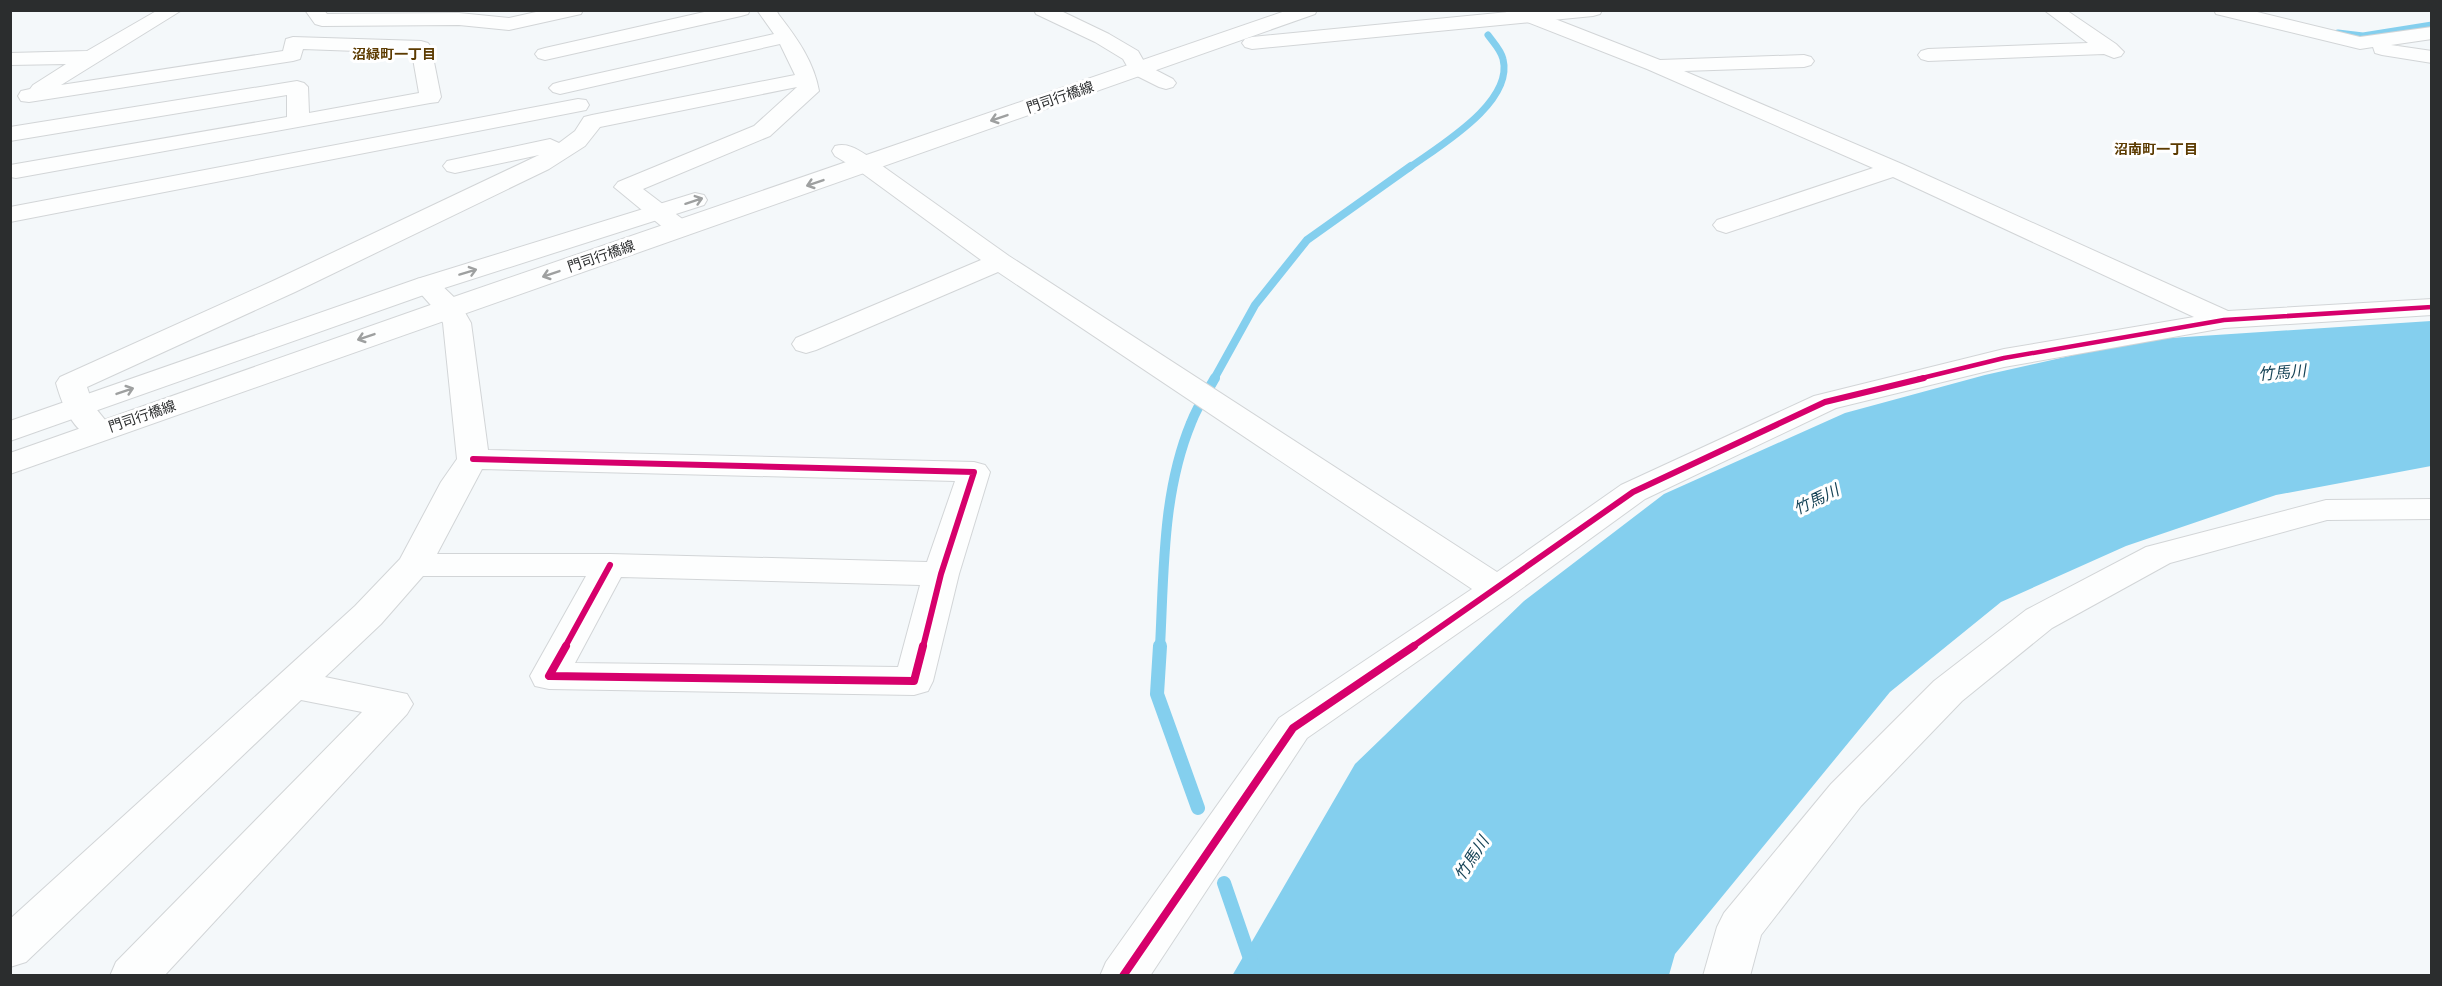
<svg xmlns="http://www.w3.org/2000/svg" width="2442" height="986" font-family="Commissioner,'Noto Sans JP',sans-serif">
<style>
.water{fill:#84cfee}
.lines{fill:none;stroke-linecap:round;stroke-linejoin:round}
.stream-far3{stroke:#84cfee;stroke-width:7}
.stream-far2{stroke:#84cfee;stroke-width:8}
.stream-far1{stroke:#84cfee;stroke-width:10}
.stream{stroke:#84cfee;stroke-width:14}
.minor-casing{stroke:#d2d5d7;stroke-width:2}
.tertiary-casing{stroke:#d2d5d7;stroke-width:2}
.primary-casing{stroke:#d2d5d7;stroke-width:2}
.minor{fill:#fdfefe;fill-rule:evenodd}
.tertiary{fill:#fdfefe;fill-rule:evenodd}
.primary{fill:#fdfefe;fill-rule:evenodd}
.cycleway-far2-casing{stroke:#fff;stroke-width:8}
.cycleway-far1-casing{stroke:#fff;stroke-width:10}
.cycleway-casing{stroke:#fff;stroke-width:11}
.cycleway-far2{stroke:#d6006c;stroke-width:4.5}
.cycleway-far1{stroke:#d6006c;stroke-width:6}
.cycleway{stroke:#d6006c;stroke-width:8}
.oneway{stroke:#9ea0a0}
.labels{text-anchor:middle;stroke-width:6;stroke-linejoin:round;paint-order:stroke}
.far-neighbourhood-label{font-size:14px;font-weight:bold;fill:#5c3b01;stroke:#fff}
.far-street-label{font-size:14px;fill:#2b2d2e;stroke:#fff}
.water-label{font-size:16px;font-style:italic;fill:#174457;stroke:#fff}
</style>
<rect width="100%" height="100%" fill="#f4f8fa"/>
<path class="water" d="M 2431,321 L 2431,466 L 2276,495 L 2126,546 L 2001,602 L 1890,692 L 1675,954 L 1669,975 L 1232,976 L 1355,764 L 1524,601 L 1664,494 L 1845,413 L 1985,375 L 2140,340 Z"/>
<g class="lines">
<g class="stream-far3">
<path d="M 2338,33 L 2363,36 L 2432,25"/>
<path d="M 1409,168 C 1439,146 1514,103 1503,59 C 1501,50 1493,42 1488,35"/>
</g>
<path class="stream-far2" d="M 1214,379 L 1255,305 L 1307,240 L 1411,166"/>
<path class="stream-far1" d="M 1160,647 C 1164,572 1162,493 1191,423 C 1197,407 1207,392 1215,378"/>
<g class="stream">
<path d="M 1160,646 L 1157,694 L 1198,808"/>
<path d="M 1224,883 L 1256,976"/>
</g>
<g class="minor-casing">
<g id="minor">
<path d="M 158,10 L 182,10 L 61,85 L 283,51 L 286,39 L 293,37 L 421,41 L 428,43 L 431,47 L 441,97 L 438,102 L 430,103 L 16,178 L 10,177 L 10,165 L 16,164 L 287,117 L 287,95 L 10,141 L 10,127 L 297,81 L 304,83 L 308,87 L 309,113 L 419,93 L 412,53 L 303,49 L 300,59 L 293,61 L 29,102 L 21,101 L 18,96 L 21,91 L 30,89 L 33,85 L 66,64 L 10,65 L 10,53 L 87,51 Z"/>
<path d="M 305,10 L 324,10 L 327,14 L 459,13 L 509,18 L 545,10 L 583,10 L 581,14 L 509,30 L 459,25 L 322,26 L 315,24 Z"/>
<path d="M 713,10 L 750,10 L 748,14 L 741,16 L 545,60 L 538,58 L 535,54 L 538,50 L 545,48 Z"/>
<path d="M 757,10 L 776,10 L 779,15 C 797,38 814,62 819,91 L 770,136 L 643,189 L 689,224 L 693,229 L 689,234 L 680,237 L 671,234 L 614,187 L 618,182 L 754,126 L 797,87 L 600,127 L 585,146 L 549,169 L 295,292 L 87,387 L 93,405 L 114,431 L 109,438 C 78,445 63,408 56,383 L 60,377 L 275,280 L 539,155 L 455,173 L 447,171 L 443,166 L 447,161 L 550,139 L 559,143 L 575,131 L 584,117 L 592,115 L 795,75 L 780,44 L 560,94 L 553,92 L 549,88 L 553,84 L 560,82 L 774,34 Z"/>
<path d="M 1505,10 L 1532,10 L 1660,60 L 1804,55 L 1811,57 L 1814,61 L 1811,65 L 1804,67 L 1684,71 L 1902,164 L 2228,311 L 2432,299 L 2432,315 L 2224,328 L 2004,367 L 1836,408 L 1645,499 L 1510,597 L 1307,738 L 1150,976 L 1100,976 L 1106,962 L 1279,718 L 1472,589 L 998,272 L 816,350 L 806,353 L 796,350 L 792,344 L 796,338 L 981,260 L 858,170 L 835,156 L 832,151 L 835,146 C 850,142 861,152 874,160 L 1009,256 L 1497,572 L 1621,485 L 1814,396 L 2004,349 L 2194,317 L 1893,177 L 1735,230 L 1726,233 L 1717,230 L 1713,225 L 1717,220 L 1873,168 L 1647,69 L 1507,14 Z"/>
<path d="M 2044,10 L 2066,10 L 2116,44 L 2124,52 L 2121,56 L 2114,58 L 2104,54 L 1928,61 L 1921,59 L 1918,55 L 1921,51 L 1928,49 L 2088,43 Z"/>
<path d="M 2214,10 L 2249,10 L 2360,37 L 2432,27 L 2432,39 L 2391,45 L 2432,51 L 2432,63 L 2382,55 L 2375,53 L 2373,47 L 2360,49 L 2216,14 Z"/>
<path d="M 578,99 L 586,100 L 589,105 L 586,110 L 10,222 L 10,207 Z"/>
<path d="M 426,277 L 435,279 L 459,302 L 471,323 L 488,450 L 974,462 L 985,465 L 990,472 L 959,574 L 933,681 L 928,691 L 914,695 L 549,689 L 535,686 L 530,676 L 586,576 L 423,576 L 381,624 L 325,677 L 407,694 L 413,704 L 407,714 L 164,976 L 110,976 L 116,962 L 362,712 L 301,700 L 26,962 L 10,967 L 10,919 L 355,606 L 400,559 L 441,482 L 457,459 L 443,323 L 437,312 L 413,285 L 417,279 ZM 482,469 L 955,481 L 927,562 L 610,554 L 437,554 ZM 621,577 L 920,585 L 898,667 L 575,663 Z"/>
<path d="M 2432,499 L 2432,519 L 2327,520 L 2170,563 L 2052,628 L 1962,701 L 1861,806 L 1761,935 L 1750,976 L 1703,976 L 1717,927 L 1724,913 L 1831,784 L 1934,681 L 2026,610 L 2146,547 L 2326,500 Z"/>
</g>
</g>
<g class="tertiary-casing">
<path id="tertiary" d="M 1034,10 L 1059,10 L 1109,34 L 1138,51 L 1146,65 L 1173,79 L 1176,83 L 1173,87 L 1166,89 L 1159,87 L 1131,73 L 1123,59 L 1095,42 L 1036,14 Z"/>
</g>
<g class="primary-casing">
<g id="primary">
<path d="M 1288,10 L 1317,10 L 1315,14 L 10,474 L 10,453 L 439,302 Z"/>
<path d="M 1529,10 L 1602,10 L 1600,14 L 1593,16 L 1252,49 L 1245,47 L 1242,43 L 1245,39 L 1252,37 Z"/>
<path d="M 695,193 L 704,195 L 707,200 L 704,205 L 435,291 L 10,441 L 10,421 L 417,279 Z"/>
</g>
</g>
<use href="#minor" class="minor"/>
<use href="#tertiary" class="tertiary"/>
<use href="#primary" class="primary"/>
<g class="cycleway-far2-casing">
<path id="cycleway-far2" d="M 1918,379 L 2004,358 L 2224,320 L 2432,307"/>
</g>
<g class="cycleway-far1-casing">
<g id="cycleway-far1">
<path d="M 473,459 L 974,472 L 941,574 L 923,647"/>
<path d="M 565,647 L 610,565"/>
<path d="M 1412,647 L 1633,492 L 1825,402 L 1924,378"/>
</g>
</g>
<g class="cycleway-casing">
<g id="cycleway">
<path d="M 566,646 L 549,676 L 914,681 L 923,646"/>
<path d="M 1123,976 L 1293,728 L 1414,646"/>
</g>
</g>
<use href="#cycleway-far2" class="cycleway-far2"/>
<use href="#cycleway-far1" class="cycleway-far1"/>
<use href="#cycleway" class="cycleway"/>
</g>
<defs><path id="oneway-shaft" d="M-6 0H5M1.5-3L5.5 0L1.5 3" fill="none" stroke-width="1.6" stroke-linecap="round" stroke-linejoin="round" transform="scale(1.5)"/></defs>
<g class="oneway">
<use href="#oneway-shaft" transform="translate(999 118) rotate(161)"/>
<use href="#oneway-shaft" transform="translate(815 183) rotate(161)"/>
<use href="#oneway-shaft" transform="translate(694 201) rotate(-18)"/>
<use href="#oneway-shaft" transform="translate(468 272) rotate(-17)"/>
<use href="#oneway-shaft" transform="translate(551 274) rotate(161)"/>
<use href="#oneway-shaft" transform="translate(366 337) rotate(161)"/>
<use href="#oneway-shaft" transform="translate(125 391) rotate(-19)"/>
</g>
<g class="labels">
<g class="far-neighbourhood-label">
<text x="394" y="59">沼緑町一丁目</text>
<text x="2156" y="154">沼南町一丁目</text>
</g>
<g class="far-street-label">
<text transform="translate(1060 97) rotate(-19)" y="5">門司行橋線</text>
<text transform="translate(601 256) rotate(-19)" y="5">門司行橋線</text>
<text transform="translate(142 416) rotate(-19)" y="5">門司行橋線</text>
</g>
<g class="water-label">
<text transform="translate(2282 372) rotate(-5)" y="6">竹馬川</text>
<text transform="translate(1816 499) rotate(-26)" y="6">竹馬川</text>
<text transform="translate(1471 858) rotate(-57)" y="6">竹馬川</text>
</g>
</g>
<rect width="2442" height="986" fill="none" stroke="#2b2d2e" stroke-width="24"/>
</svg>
